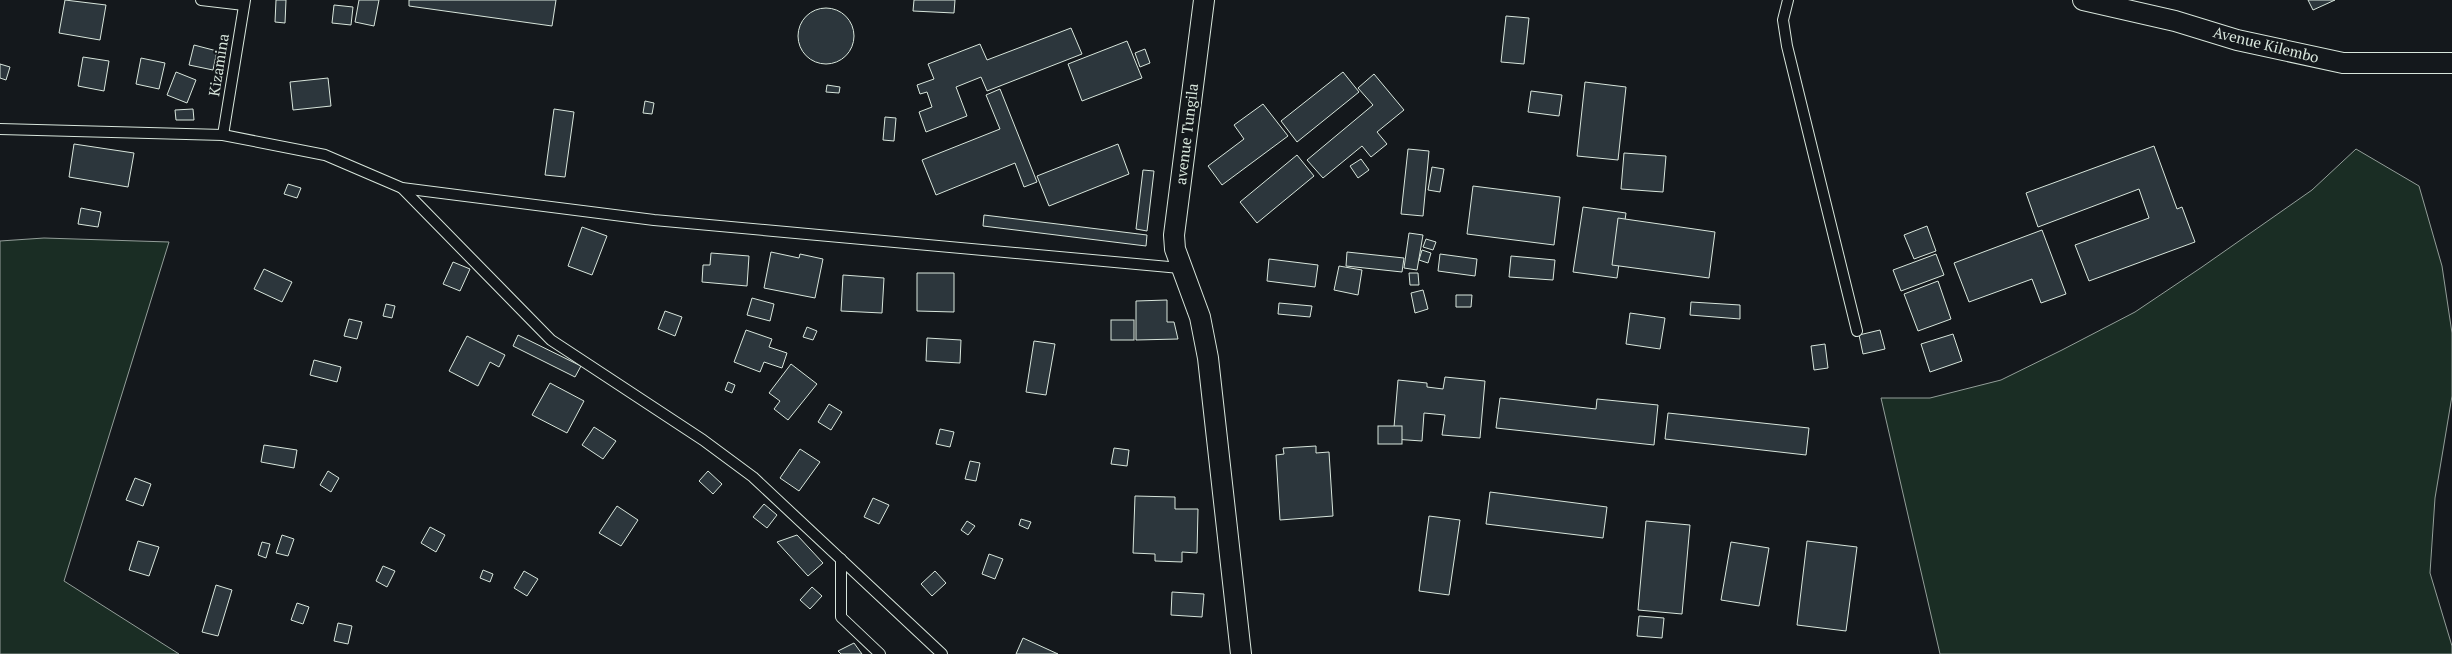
<svg xmlns="http://www.w3.org/2000/svg" width="2452" height="654" font-family="'PT Serif',serif">
<style>
.green{fill:#1a2d24;stroke:#939e99}
.building{fill:#2c363c;stroke:#d8e6dc}
.lines{fill:none;stroke-linecap:round;stroke-linejoin:round}
.lane-casing{stroke:#d8e6dc;stroke-width:12}
.street-casing{stroke:#d8e6dc;stroke-width:22}
.lane{stroke:#14181c;stroke-width:10}
.street{stroke:#14181c;stroke-width:20}
.labels{text-anchor:middle;stroke-width:4;stroke-linejoin:round;paint-order:stroke}
.street-label{font-size:15px;fill:#d8e6dc;stroke:#14181c}
</style>
<rect width="100%" height="100%" fill="#14181c"/>
<g class="green">
<path d="M 2356,149 L 2419,186 L 2442,266 L 2452,333 L 2452,396 L 2435,498 L 2430,573 L 2452,646 L 2452,654 L 1940,654 L 1881,398 L 1930,398 L 2001,380 L 2062,350 L 2135,312 L 2202,267 L 2312,190 Z"/>
<path d="M 44,238 L 169,242 L 64,581 L 179,654 L 0,654 L 0,241 Z"/>
</g>
<g class="building">
<path d="M 65,0 L 106,5 L 100,40 L 59,33 Z"/>
<path d="M 276,0 L 286,0 L 285,23 L 275,22 Z"/>
<path d="M 359,0 L 379,0 L 374,26 L 355,22 Z"/>
<path d="M 409,0 L 556,0 L 552,26 L 409,6 Z"/>
<path d="M 914,0 L 955,0 L 954,13 L 913,11 Z"/>
<path d="M 2308,0 L 2335,0 L 2313,10 Z"/>
<path d="M 334,5 L 353,7 L 351,25 L 332,23 Z"/>
<circle cx="826" cy="36" r="28"/>
<path d="M 1506,16 L 1529,18 L 1524,64 L 1501,62 Z"/>
<path d="M 1071,28 L 1082,54 L 987,91 L 981,77 L 956,87 L 967,116 L 926,132 L 919,112 L 932,107 L 927,92 L 920,94 L 917,85 L 934,79 L 928,64 L 980,44 L 987,60 Z"/>
<path d="M 1127,41 L 1142,78 L 1082,101 L 1068,64 Z"/>
<path d="M 194,45 L 217,51 L 213,70 L 189,65 Z"/>
<path d="M 1145,49 L 1150,63 L 1140,67 L 1135,53 Z"/>
<path d="M 83,57 L 109,61 L 104,91 L 78,86 Z"/>
<path d="M 141,58 L 165,63 L 159,89 L 136,84 Z"/>
<path d="M 0,64 L 10,67 L 6,80 L 0,78 Z"/>
<path d="M 176,72 L 196,80 L 187,103 L 167,95 Z"/>
<path d="M 1343,72 L 1359,92 L 1297,142 L 1281,121 Z"/>
<path d="M 1374,74 L 1404,110 L 1377,132 L 1387,144 L 1371,157 L 1362,146 L 1323,178 L 1307,160 L 1373,105 L 1358,88 Z"/>
<path d="M 328,78 L 331,106 L 293,110 L 290,82 Z"/>
<path d="M 1585,82 L 1626,87 L 1618,160 L 1577,156 Z"/>
<path d="M 827,85 L 840,87 L 839,93 L 826,92 Z"/>
<path d="M 1000,89 L 1037,182 L 1024,187 L 1015,163 L 936,195 L 922,160 L 1000,129 L 986,95 Z"/>
<path d="M 1531,91 L 1562,95 L 1559,116 L 1528,112 Z"/>
<path d="M 645,101 L 654,103 L 652,114 L 643,113 Z"/>
<path d="M 1263,104 L 1288,136 L 1222,185 L 1208,166 L 1244,139 L 1234,125 Z"/>
<path d="M 193,109 L 194,120 L 176,120 L 175,110 Z"/>
<path d="M 554,109 L 574,112 L 565,177 L 545,175 Z"/>
<path d="M 885,117 L 896,118 L 894,141 L 883,140 Z"/>
<path d="M 74,144 L 134,153 L 128,187 L 69,177 Z"/>
<path d="M 1118,144 L 1129,174 L 1049,206 L 1037,176 Z"/>
<path d="M 2154,146 L 2177,209 L 2182,207 L 2195,242 L 2089,281 L 2075,245 L 2149,218 L 2139,189 L 2038,227 L 2026,193 Z"/>
<path d="M 1408,149 L 1429,151 L 1423,216 L 1401,214 Z"/>
<path d="M 1624,153 L 1666,156 L 1663,192 L 1621,189 Z"/>
<path d="M 1297,155 L 1314,176 L 1257,223 L 1240,202 Z"/>
<path d="M 1361,159 L 1369,170 L 1358,178 L 1350,166 Z"/>
<path d="M 1432,167 L 1444,169 L 1440,192 L 1428,190 Z"/>
<path d="M 1143,170 L 1154,171 L 1147,231 L 1136,229 Z"/>
<path d="M 288,184 L 301,188 L 297,198 L 284,194 Z"/>
<path d="M 1473,186 L 1560,197 L 1554,245 L 1467,234 Z"/>
<path d="M 1583,207 L 1626,213 L 1617,278 L 1573,272 Z"/>
<path d="M 81,208 L 101,212 L 98,227 L 78,224 Z"/>
<path d="M 984,215 L 1147,235 L 1146,246 L 983,226 Z"/>
<path d="M 1618,218 L 1715,232 L 1709,278 L 1612,265 Z"/>
<path d="M 1927,226 L 1936,251 L 1914,259 L 1904,235 Z"/>
<path d="M 582,227 L 607,236 L 592,275 L 568,266 Z"/>
<path d="M 2042,230 L 2066,294 L 2041,303 L 2032,279 L 1969,302 L 1954,263 Z"/>
<path d="M 1409,233 L 1423,235 L 1417,270 L 1404,268 Z"/>
<path d="M 1426,239 L 1436,242 L 1433,250 L 1423,247 Z"/>
<path d="M 1422,250 L 1431,253 L 1428,263 L 1419,260 Z"/>
<path d="M 771,252 L 799,258 L 800,254 L 823,259 L 815,298 L 764,288 Z"/>
<path d="M 1347,252 L 1404,258 L 1402,272 L 1346,266 Z"/>
<path d="M 711,253 L 749,256 L 747,286 L 702,282 L 703,265 L 710,265 Z"/>
<path d="M 1440,254 L 1477,259 L 1475,276 L 1438,271 Z"/>
<path d="M 1936,254 L 1944,275 L 1901,291 L 1893,270 Z"/>
<path d="M 1511,256 L 1555,260 L 1553,280 L 1509,277 Z"/>
<path d="M 1269,259 L 1318,265 L 1315,287 L 1267,281 Z"/>
<path d="M 453,262 L 470,269 L 460,291 L 443,284 Z"/>
<path d="M 1339,266 L 1362,270 L 1358,295 L 1334,290 Z"/>
<path d="M 264,269 L 292,282 L 282,302 L 254,289 Z"/>
<path d="M 917,273 L 954,273 L 954,312 L 917,311 Z"/>
<path d="M 1409,273 L 1418,273 L 1419,285 L 1410,285 Z"/>
<path d="M 843,275 L 884,278 L 882,313 L 841,311 Z"/>
<path d="M 1938,281 L 1951,319 L 1918,331 L 1904,294 Z"/>
<path d="M 1423,290 L 1428,309 L 1415,313 L 1411,293 Z"/>
<path d="M 1456,295 L 1472,295 L 1471,307 L 1456,307 Z"/>
<path d="M 752,298 L 774,304 L 770,321 L 747,315 Z"/>
<path d="M 1167,300 L 1167,322 L 1174,322 L 1178,339 L 1136,340 L 1136,301 Z"/>
<path d="M 1691,302 L 1740,305 L 1740,319 L 1690,315 Z"/>
<path d="M 1279,303 L 1312,306 L 1310,317 L 1278,314 Z"/>
<path d="M 386,304 L 395,306 L 392,318 L 383,316 Z"/>
<path d="M 665,311 L 682,317 L 675,336 L 658,329 Z"/>
<path d="M 1630,313 L 1665,318 L 1660,349 L 1626,344 Z"/>
<path d="M 349,319 L 362,322 L 357,339 L 344,336 Z"/>
<rect x="1111" y="320" width="23" height="20"/>
<path d="M 807,327 L 817,331 L 813,340 L 803,337 Z"/>
<path d="M 746,330 L 772,339 L 769,347 L 787,353 L 782,368 L 764,362 L 760,372 L 734,362 Z"/>
<path d="M 1880,330 L 1885,349 L 1863,354 L 1859,335 Z"/>
<path d="M 1953,334 L 1962,361 L 1930,372 L 1921,344 Z"/>
<path d="M 518,335 L 581,366 L 575,377 L 513,346 Z"/>
<path d="M 467,336 L 505,355 L 499,367 L 490,362 L 478,386 L 449,371 Z"/>
<path d="M 927,338 L 961,340 L 960,363 L 926,361 Z"/>
<path d="M 1034,341 L 1055,344 L 1046,395 L 1026,392 Z"/>
<path d="M 1825,344 L 1828,368 L 1814,370 L 1811,346 Z"/>
<path d="M 314,360 L 341,367 L 337,382 L 310,375 Z"/>
<path d="M 791,364 L 817,384 L 788,420 L 774,409 L 780,401 L 769,393 Z"/>
<path d="M 1445,377 L 1485,381 L 1480,438 L 1442,435 L 1445,415 L 1424,413 L 1422,441 L 1393,439 L 1398,380 L 1427,383 L 1427,387 L 1443,389 Z"/>
<path d="M 728,382 L 735,385 L 732,393 L 725,390 Z"/>
<path d="M 550,383 L 584,401 L 567,433 L 532,415 Z"/>
<path d="M 1500,398 L 1596,409 L 1597,399 L 1658,405 L 1654,445 L 1496,428 Z"/>
<path d="M 829,404 L 842,412 L 831,430 L 818,422 Z"/>
<path d="M 1668,413 L 1809,428 L 1806,455 L 1665,439 Z"/>
<rect x="1378" y="426" width="24" height="18"/>
<path d="M 594,427 L 616,441 L 603,459 L 582,445 Z"/>
<path d="M 940,429 L 954,432 L 950,447 L 936,444 Z"/>
<path d="M 264,445 L 297,450 L 294,468 L 261,462 Z"/>
<path d="M 1316,446 L 1316,453 L 1329,452 L 1333,516 L 1280,520 L 1276,455 L 1284,454 L 1283,448 Z"/>
<path d="M 1114,448 L 1129,450 L 1127,466 L 1111,464 Z"/>
<path d="M 800,449 L 820,462 L 799,491 L 780,478 Z"/>
<path d="M 970,461 L 980,463 L 976,481 L 965,479 Z"/>
<path d="M 328,471 L 339,478 L 331,492 L 320,485 Z"/>
<path d="M 708,471 L 722,484 L 713,494 L 699,481 Z"/>
<path d="M 135,478 L 151,484 L 143,506 L 126,500 Z"/>
<path d="M 1490,492 L 1607,507 L 1603,538 L 1486,524 Z"/>
<path d="M 1135,496 L 1175,497 L 1175,509 L 1198,509 L 1197,553 L 1182,552 L 1182,562 L 1155,561 L 1155,554 L 1133,553 Z"/>
<path d="M 873,498 L 889,505 L 879,524 L 864,517 Z"/>
<path d="M 764,504 L 777,515 L 767,528 L 753,517 Z"/>
<path d="M 617,506 L 638,520 L 621,546 L 599,533 Z"/>
<path d="M 1429,516 L 1460,520 L 1449,595 L 1419,591 Z"/>
<path d="M 1021,519 L 1031,522 L 1028,529 L 1019,525 Z"/>
<path d="M 967,521 L 975,526 L 968,535 L 961,530 Z"/>
<path d="M 1646,521 L 1690,525 L 1682,614 L 1638,610 Z"/>
<path d="M 430,527 L 445,535 L 436,552 L 421,543 Z"/>
<path d="M 282,535 L 294,539 L 288,556 L 276,553 Z"/>
<path d="M 797,535 L 823,563 L 808,576 L 777,542 Z"/>
<path d="M 138,541 L 159,547 L 149,576 L 129,570 Z"/>
<path d="M 1807,541 L 1857,547 L 1846,631 L 1797,625 Z"/>
<path d="M 262,542 L 270,544 L 266,558 L 258,555 Z"/>
<path d="M 1731,542 L 1769,548 L 1759,606 L 1721,600 Z"/>
<path d="M 989,554 L 1003,559 L 995,579 L 982,574 Z"/>
<path d="M 383,566 L 395,571 L 387,587 L 376,581 Z"/>
<path d="M 483,570 L 493,574 L 490,582 L 480,578 Z"/>
<path d="M 524,571 L 538,579 L 527,596 L 514,588 Z"/>
<path d="M 935,571 L 946,583 L 932,596 L 921,584 Z"/>
<path d="M 216,585 L 232,590 L 218,636 L 202,632 Z"/>
<path d="M 812,587 L 822,596 L 810,609 L 800,600 Z"/>
<path d="M 1172,592 L 1204,594 L 1202,617 L 1171,615 Z"/>
<path d="M 297,603 L 309,607 L 303,624 L 291,620 Z"/>
<path d="M 1639,616 L 1664,618 L 1662,638 L 1637,636 Z"/>
<path d="M 338,623 L 352,626 L 348,644 L 334,641 Z"/>
<path d="M 1023,638 L 1058,654 L 1016,654 Z"/>
<path d="M 854,643 L 862,654 L 841,654 L 838,651 Z"/>
</g>
<g class="lines">
<g class="lane-casing">
<g id="lane">
<path d="M 201,0 L 244,5"/>
<path d="M 1788,0 L 1783,20 L 1787,46 L 1857,331"/>
<path d="M 0,129 L 223,135 L 325,155 L 402,188 L 654,220 L 1180,268"/>
<path d="M 223,135 L 245,0"/>
<path d="M 402,188 L 551,340 L 703,440 L 753,477 L 942,654"/>
<path d="M 841,559 L 841,617 L 880,654"/>
</g>
</g>
<g class="street-casing">
<g id="street">
<path d="M 1204,0 L 1174,235 L 1175,249 L 1200,317 L 1208,358 L 1241,654"/>
<path d="M 2083,0 L 2175,21 L 2237,40 L 2343,63 L 2452,63"/>
</g>
</g>
<use href="#lane" class="lane"/>
<use href="#street" class="street"/>
</g>
<g class="labels">
<g class="street-label">
<text transform="translate(2266 45) rotate(14)" y="5">Avenue Kilembo</text>
<text transform="translate(219 65) rotate(-81)" y="5">Kizamina</text>
<text transform="translate(1187 134) rotate(-83)" y="5">avenue Tungila</text>
</g>
</g>
</svg>
